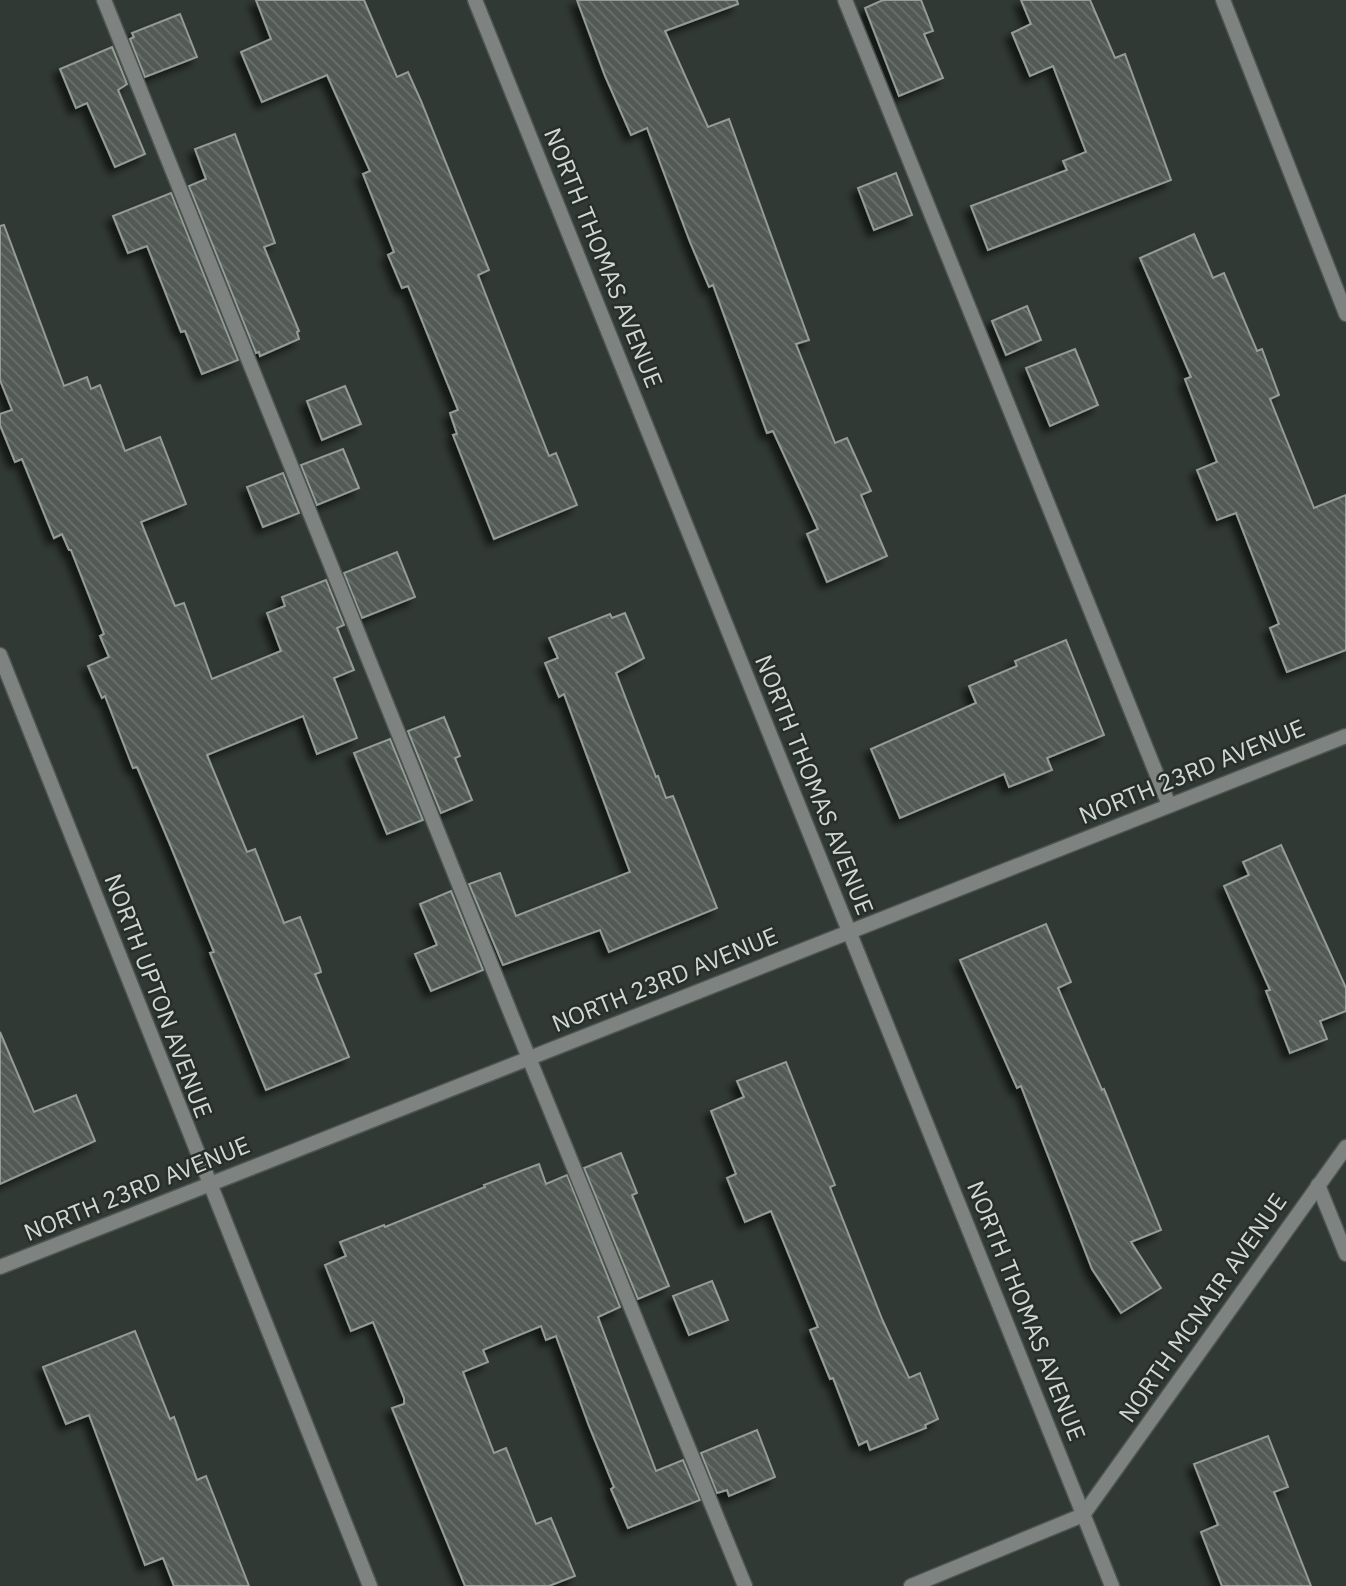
<svg xmlns="http://www.w3.org/2000/svg" width="1346" height="1586" font-family="'IBM Plex Sans',sans-serif">
<style>
.building{fill:url(#building-back-hatch);stroke:#939c96;stroke-width:2;filter:url(#shadow)}
.lines{fill:none;stroke-linecap:round;stroke-linejoin:round}
.lane-casing{stroke:#4e5551;stroke-width:17}
.street-casing{stroke:#4e5551;stroke-width:17}
.lane{stroke:#7e8280;stroke-width:14}
.street{stroke:#7e8280;stroke-width:14}
.labels{text-anchor:middle;stroke-width:5;stroke-linejoin:round;paint-order:stroke}
.street-label{font-size:24px;fill:#d2d7d4;stroke:#272f2a}
</style>
<defs>
<pattern id="building-back-hatch" width="6" height="6" patternUnits="userSpaceOnUse" patternTransform="scale(1.75)"><rect width="6" height="6" fill="#525a55"/><path d="M-1 5l2 2M0 0l6 6M5-1l2 2" fill="none" stroke="#6a716d"/></pattern>
<filter id="shadow"><feDropShadow dx="-6" dy="6" stdDeviation="3.5" flood-color="#0009"/></filter>
</defs>
<rect width="100%" height="100%" fill="#313934"/>
<g class="building">
<path d="M 256,0 L 364,0 L 397,77 L 408,72 L 421,101 L 489,270 L 478,275 L 549,456 L 556,453 L 577,505 L 494,539 L 453,435 L 457,434 L 450,413 L 458,410 L 408,286 L 402,288 L 388,255 L 394,252 L 363,174 L 370,171 L 327,75 L 262,102 L 241,52 L 271,39 Z"/>
<path d="M 577,0 L 737,0 L 738,4 L 665,31 L 708,127 L 729,119 L 809,340 L 796,344 L 835,443 L 847,438 L 871,491 L 861,495 L 887,556 L 827,582 L 807,534 L 818,529 L 773,431 L 767,433 L 713,285 L 709,287 L 690,242 L 647,128 L 631,135 L 605,76 Z"/>
<path d="M 883,0 L 921,0 L 933,31 L 924,34 L 943,78 L 899,96 L 865,8 Z"/>
<path d="M 1021,0 L 1090,0 L 1115,58 L 1125,54 L 1171,180 L 988,250 L 971,206 L 1067,170 L 1063,161 L 1086,152 L 1053,66 L 1030,76 L 1012,33 L 1031,24 Z"/>
<path d="M 180,14 L 197,57 L 145,77 L 130,39 L 134,37 L 132,33 Z"/>
<path d="M 112,47 L 127,84 L 118,90 L 145,154 L 115,167 L 87,103 L 76,108 L 60,69 Z"/>
<path d="M 235,134 L 275,243 L 264,247 L 299,331 L 297,332 L 299,339 L 260,356 L 259,352 L 256,353 L 189,186 L 206,179 L 195,149 Z"/>
<path d="M 896,173 L 912,215 L 874,230 L 858,188 Z"/>
<path d="M 171,193 L 238,360 L 202,374 L 185,331 L 181,332 L 147,246 L 128,253 L 113,216 Z"/>
<path d="M 4,225 L 64,386 L 87,377 L 91,389 L 100,385 L 125,451 L 160,437 L 186,504 L 141,522 L 175,606 L 184,603 L 212,679 L 281,651 L 267,613 L 285,606 L 282,597 L 326,580 L 344,625 L 337,628 L 354,670 L 334,678 L 357,738 L 317,754 L 303,716 L 207,755 L 247,852 L 255,849 L 284,923 L 300,917 L 320,968 L 321,972 L 315,974 L 349,1057 L 266,1090 L 210,953 L 214,952 L 169,842 L 137,767 L 133,768 L 105,696 L 102,698 L 88,666 L 109,657 L 100,636 L 104,634 L 71,550 L 69,550 L 62,534 L 54,538 L 22,459 L 15,462 L 0,425 L 0,414 L 12,410 L 0,380 L 0,226 Z"/>
<path d="M 1194,234 L 1213,278 L 1224,273 L 1257,351 L 1262,349 L 1279,395 L 1270,399 L 1314,508 L 1346,495 L 1346,650 L 1287,672 L 1270,628 L 1279,624 L 1236,513 L 1217,520 L 1197,470 L 1217,462 L 1185,379 L 1191,377 L 1140,258 Z"/>
<path d="M 1027,306 L 1041,340 L 1006,355 L 992,321 Z"/>
<path d="M 1075,349 L 1098,405 L 1050,426 L 1026,368 Z"/>
<path d="M 345,386 L 361,424 L 322,440 L 307,401 Z"/>
<path d="M 343,449 L 359,488 L 317,505 L 301,465 Z"/>
<path d="M 283,473 L 299,513 L 263,527 L 247,487 Z"/>
<path d="M 397,552 L 415,597 L 362,618 L 344,573 Z"/>
<path d="M 625,613 L 644,658 L 616,673 L 656,777 L 658,776 L 666,798 L 673,796 L 717,908 L 609,952 L 600,930 L 503,965 L 469,884 L 500,873 L 516,916 L 630,872 L 564,694 L 559,697 L 545,663 L 558,658 L 549,638 L 610,614 L 612,618 Z"/>
<path d="M 1066,640 L 1104,735 L 1047,758 L 1052,770 L 1009,787 L 1004,774 L 900,818 L 871,749 L 976,703 L 969,686 L 1017,666 L 1015,661 Z"/>
<path d="M 444,717 L 460,756 L 455,758 L 472,800 L 441,813 L 408,731 Z"/>
<path d="M 390,739 L 423,820 L 387,834 L 354,753 Z"/>
<path d="M 1281,845 L 1346,988 L 1346,1011 L 1320,1021 L 1327,1039 L 1290,1053 L 1266,991 L 1270,990 L 1224,886 L 1249,875 L 1243,862 Z"/>
<path d="M 451,891 L 483,970 L 431,991 L 415,954 L 437,945 L 420,904 Z"/>
<path d="M 1046,924 L 1071,982 L 1058,988 L 1102,1090 L 1104,1089 L 1161,1230 L 1131,1242 L 1161,1288 L 1121,1313 L 1092,1269 L 1021,1086 L 1017,1088 L 960,960 Z"/>
<path d="M 0,1032 L 34,1112 L 76,1095 L 95,1141 L 0,1184 Z"/>
<path d="M 786,1062 L 835,1185 L 830,1187 L 882,1319 L 909,1378 L 920,1373 L 938,1419 L 925,1425 L 926,1428 L 870,1450 L 867,1441 L 859,1445 L 833,1378 L 830,1379 L 810,1330 L 818,1327 L 771,1211 L 745,1222 L 727,1178 L 736,1174 L 711,1111 L 744,1097 L 737,1081 Z"/>
<path d="M 621,1153 L 637,1193 L 632,1195 L 669,1286 L 638,1299 L 584,1168 Z"/>
<path d="M 539,1164 L 546,1184 L 567,1175 L 620,1307 L 598,1317 L 656,1471 L 683,1460 L 700,1500 L 628,1528 L 611,1489 L 614,1487 L 589,1426 L 556,1336 L 546,1340 L 541,1326 L 483,1350 L 488,1362 L 463,1372 L 494,1453 L 506,1448 L 536,1524 L 551,1518 L 575,1576 L 549,1586 L 465,1586 L 392,1408 L 404,1404 L 404,1398 L 373,1322 L 351,1331 L 325,1265 L 346,1256 L 340,1242 L 384,1225 L 385,1227 L 485,1187 L 484,1185 Z"/>
<path d="M 712,1281 L 728,1320 L 689,1335 L 673,1296 Z"/>
<path d="M 135,1331 L 170,1419 L 174,1417 L 197,1480 L 206,1476 L 249,1586 L 174,1586 L 163,1558 L 145,1565 L 89,1415 L 66,1424 L 43,1367 Z"/>
<path d="M 757,1430 L 775,1477 L 729,1496 L 727,1490 L 717,1493 L 701,1453 Z"/>
<path d="M 1268,1436 L 1288,1487 L 1274,1492 L 1311,1586 L 1222,1586 L 1201,1532 L 1218,1525 L 1194,1464 Z"/>
</g>
<g class="lines">
<g class="lane-casing">
<g id="lane">
<path d="M 104,0 L 513,1019 L 745,1586"/>
<path d="M 845,0 L 1169,805"/>
<path d="M 1318,1185 L 1346,1254"/>
</g>
</g>
<g class="street-casing">
<g id="street">
<path d="M 475,0 L 1112,1586"/>
<path d="M 1223,0 L 1346,314"/>
<path d="M 0,655 L 370,1586"/>
<path d="M 0,1267 L 1346,736"/>
<path d="M 911,1586 L 1083,1515 L 1346,1147"/>
</g>
</g>
<use href="#lane" class="lane"/>
<use href="#street" class="street"/>
</g>
<g class="labels">
<g class="street-label">
<text transform="translate(603 258) rotate(68)" y="8">NORTH THOMAS AVENUE</text>
<text transform="translate(1192 772) rotate(-22)" y="8">NORTH 23RD AVENUE</text>
<text transform="translate(814 785) rotate(68)" y="8">NORTH THOMAS AVENUE</text>
<text transform="translate(665 980) rotate(-22)" y="8">NORTH 23RD AVENUE</text>
<text transform="translate(158 996) rotate(69)" y="8">NORTH UPTON AVENUE</text>
<text transform="translate(137 1189) rotate(-22)" y="8">NORTH 23RD AVENUE</text>
<text transform="translate(1203 1308) rotate(-55)" y="8">NORTH MCNAIR AVENUE</text>
<text transform="translate(1026 1311) rotate(68)" y="8">NORTH THOMAS AVENUE</text>
</g>
</g>
</svg>
